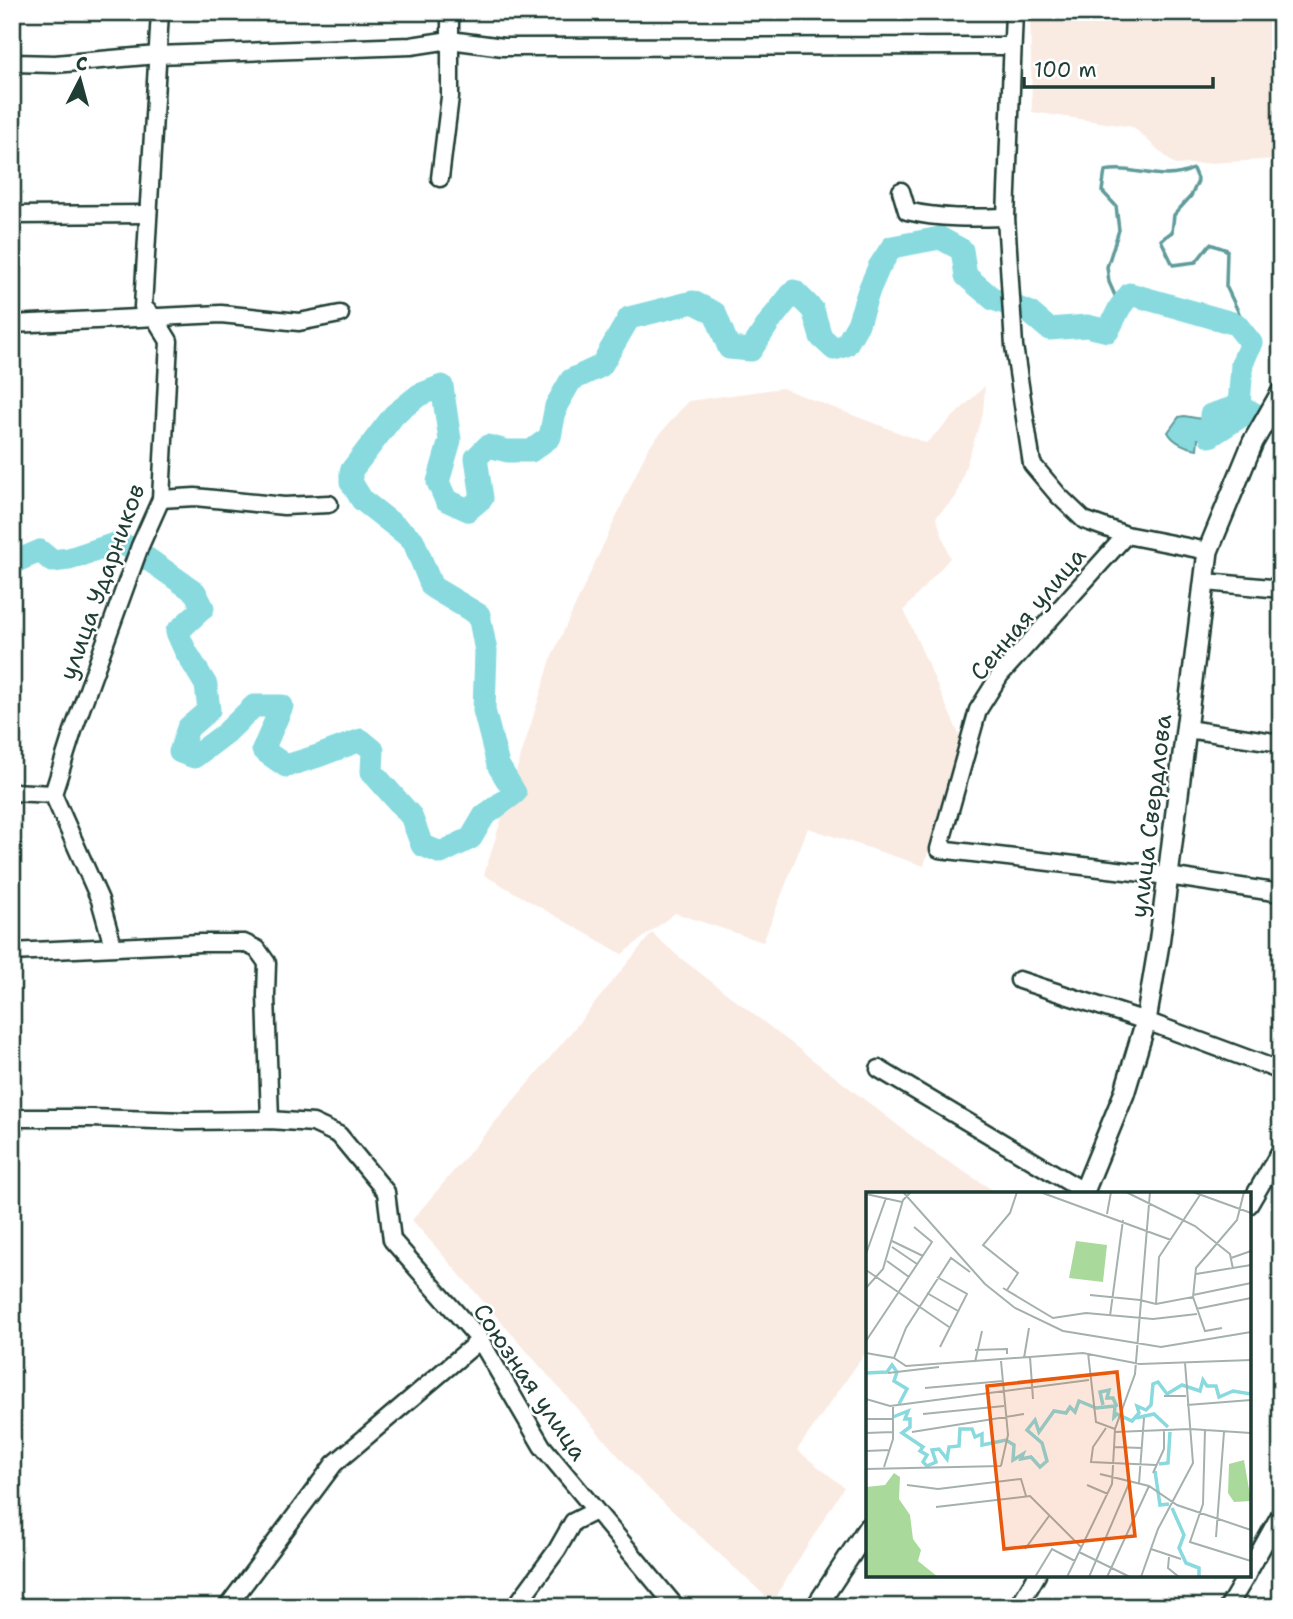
<svg xmlns="http://www.w3.org/2000/svg" width="1293" height="1619" font-family="'Shantell Sans',sans-serif">
<style>
.built{fill:#faebe2}
.water{fill:#88dade;stroke:#5e9b9a;stroke-width:2}
.lines{fill:none;stroke-linecap:round;stroke-linejoin:round}
.stream{stroke:#5e9b9a;stroke-width:3.5}
.river{stroke:#88dade;stroke-width:23}
.minor-casing{stroke:#1f3d34;stroke-width:21}
.major-casing{stroke:#1f3d34;stroke-width:24}
.minor{stroke:#fff;stroke-width:16}
.major{stroke:#fff;stroke-width:19}
.labels{text-anchor:middle;stroke-width:5;stroke-linejoin:round;paint-order:stroke}
.street-label{font-size:24px;fill:#1f3d34;stroke:#fff}
.inset-river{fill:none;stroke:#88dade;stroke-width:3.5}
.inset-road{fill:none;stroke:#a5b1ae;stroke-width:2}
.view{fill:#e8590c;fill-opacity:0.15;stroke:#e8590c;stroke-width:3.5}
.inset-edge{fill:none;stroke:#1f3d34;stroke-width:3.5}
</style>
<rect width="100%" height="100%" fill="#fff"/>
<filter id="ink" filterUnits="userSpaceOnUse"><feTurbulence type="fractalNoise" baseFrequency=".0143" numOctaves="2"/><feDisplacementMap in="SourceGraphic" scale="14" xChannelSelector="R" yChannelSelector="G"/><feConvolveMatrix kernelMatrix="1 2 1 2 8 2 1 2 1" color-interpolation-filters="sRGB"/></filter>
<g filter="url(#ink)">
<g class="built">
<path d="M 1030,12 L 1281,12 L 1281,159 L 1175,165 L 1133,127 L 1032,112 Z"/>
<path d="M 985,386 L 983,413 L 956,497 L 936,517 L 950,558 L 904,610 L 961,739 L 924,866 L 808,828 L 763,942 L 675,913 L 622,954 L 484,875 L 552,656 L 648,448 L 688,401 L 782,388 L 926,443 Z"/>
<path d="M 652,933 L 678,956 L 930,1150 L 999,1194 L 868,1194 L 868,1353 L 866,1352 L 797,1450 L 844,1487 L 772,1602 L 643,1484 L 412,1220 L 564,1041 Z"/>
</g>
<path class="water" d="M 1184,416 L 1214,421 L 1215,429 L 1208,438 L 1198,439 L 1197,449 C 1187,448 1173,442 1168,432 L 1179,417 Z"/>
<g class="lines">
<path class="stream" d="M 1120,307 L 1109,282 L 1107,267 L 1119,230 L 1116,206 L 1102,191 L 1105,171 C 1135,165 1162,184 1193,169 L 1198,181 L 1191,196 L 1174,215 L 1172,232 L 1161,240 L 1173,265 L 1196,262 L 1210,244 L 1227,250 L 1226,286 L 1249,334 L 1251,343"/>
<path class="river" d="M 12,563 L 40,551 L 52,561 L 69,559 L 118,543 L 132,548 L 195,592 L 203,608 L 177,632 L 185,650 L 206,685 L 209,710 L 188,728 L 180,752 L 194,757 L 225,734 L 254,706 L 282,706 L 263,750 L 286,766 L 318,756 L 361,740 L 373,750 L 372,772 L 411,816 L 422,845 L 441,853 L 471,838 L 484,816 L 515,793 L 498,765 L 484,710 L 486,651 L 479,615 L 432,587 L 413,540 L 362,500 L 351,482 L 351,471 L 394,415 L 419,395 L 442,386 L 450,440 L 438,482 L 446,500 L 468,510 L 482,498 L 476,458 L 488,446 L 507,451 L 531,451 L 550,437 L 556,406 L 571,380 L 601,366 L 629,318 L 693,302 L 715,313 L 729,348 L 751,350 L 770,321 L 794,291 L 813,310 L 821,337 L 834,349 L 846,345 L 858,324 L 869,290 L 879,267 L 892,247 L 940,238 L 962,250 L 966,276 L 993,299 L 1029,312 L 1049,329 L 1087,326 L 1108,331 L 1120,307 L 1130,294 L 1236,324 L 1251,343 L 1242,364 L 1239,406 L 1211,415 L 1210,436 L 1249,411 L 1281,428"/>
<g class="minor-casing">
<g id="minor">
<path d="M 1014,12 L 1006,217 L 1014,346 L 1032,464 L 1059,496 L 1084,520 L 1126,535 L 1208,551"/>
<path d="M 12,63 L 55,64 L 157,55 L 411,46 L 450,40 L 503,47 L 1012,46"/>
<path d="M 440,178 L 450,97 L 450,12"/>
<path d="M 901,191 L 907,211 C 940,219 973,218 1006,217"/>
<path d="M 12,215 L 148,214"/>
<path d="M 12,324 L 221,314 L 299,322 L 340,314"/>
<path d="M 161,499 L 195,497 L 284,506 L 329,504"/>
<path d="M 1126,535 L 1000,675 L 978,710 L 939,849 L 1168,876 L 1281,893"/>
<path d="M 1206,582 L 1281,589"/>
<path d="M 1187,729 L 1281,743"/>
<path d="M 12,792 L 53,794"/>
<path d="M 53,794 L 73,731 L 140,546 L 161,499 L 169,341 L 155,318 L 143,307 L 160,12"/>
<path d="M 53,794 L 100,900 L 113,946"/>
<path d="M 12,952 L 200,943 L 244,943 L 257,949 L 267,963 L 266,995 L 270,1120"/>
<path d="M 1019,980 L 1146,1021 L 1281,1071"/>
<path d="M 879,1069 L 1085,1192"/>
<path d="M 12,1118 L 91,1118 L 187,1121 L 270,1120 L 313,1123 L 339,1135 L 386,1192 L 392,1240 L 480,1340 L 542,1446 L 676,1607"/>
<path d="M 1249,1205 L 1281,1150"/>
<path d="M 1249,1571 L 1281,1513"/>
<path d="M 227,1607 L 334,1464 L 480,1340"/>
<path d="M 515,1607 L 557,1550 L 573,1522 L 595,1511"/>
<path d="M 1018,1607 L 1037,1575"/>
<path d="M 1228,1607 L 1247,1575"/>
</g>
</g>
<g class="major-casing">
<g id="major">
<path d="M 1083,1194 L 1124,1094 L 1146,1021 L 1159,944 L 1168,876 L 1208,551 L 1253,442 L 1281,393"/>
<path d="M 816,1607 L 868,1528"/>
</g>
</g>
<use href="#minor" class="minor"/>
<use href="#major" class="major"/>
</g>
</g>
<g class="labels">
<g class="street-label">
<text transform="translate(102 582) rotate(-70)" y="8">улица Ударников</text>
<text transform="translate(1028 614) rotate(-50)" y="8">Сенная улица</text>
<text transform="translate(1151 816) rotate(-83)" y="8">улица Свердлова</text>
<text transform="translate(530 1382) rotate(56)" y="8">Союзная улица</text>
</g>
</g>
<g transform="translate(866 1192)">
<rect width="385" height="385" fill="#fff"/>
<path d="M 210,49 L 241,53 L 237,90 L 203,86 ZM 378,268 L 385,309 L 368,310 L 362,301 L 363,272 ZM 28,281 L 34,285 L 33,307 L 44,323 L 47,347 L 55,358 L 52,369 L 72,385 L 0,385 L 0,295 L 19,293 Z" fill="#aada9b"/>
<path class="inset-river" d="M 31,180 L 28,189 L 41,197 L 33,212M 0,181 L 21,180 L 26,173 L 31,180M 237,213 L 234,200 L 243,198 L 241,206 L 247,206 L 251,215M 27,225 L 42,219 L 39,227 L 44,227 L 44,235 L 36,241 L 57,255 L 54,259 L 61,263 L 57,270 L 61,274 L 70,270 L 66,258 L 73,257 L 81,267 L 83,255 L 93,254 L 94,237 L 106,237 L 109,245 L 116,242 L 116,253 L 140,248 L 148,253 L 147,268 L 157,262 L 155,267 L 165,265 L 174,275 L 181,269 L 176,251 L 161,238 L 169,228 L 173,240 L 188,219 L 200,221 L 204,215 L 209,220 L 213,209 L 230,216 L 249,214 L 248,225 L 251,222 L 266,229 L 273,221 L 271,214 L 280,218 L 285,213 L 287,192 L 292,190 L 301,202 L 316,193 L 334,199 L 337,188 L 341,194 L 350,194 L 353,205 L 367,199 L 385,202M 270,226 L 288,222 L 302,235M 293,272 L 302,271 L 304,240M 289,279 L 294,313 L 303,312M 306,316 L 318,343 L 313,356 L 320,371 L 333,376 L 333,385"/>
<path class="inset-road" d="M 37,0 L 119,92 L 149,116 L 197,139 L 295,155 L 385,140M 174,0 L 305,48M 260,0 L 329,34 L 364,62 L 367,77M 327,0 L 385,21M 0,2 L 36,10M 241,22 L 245,0M 26,49 L 57,64M 26,55 L 51,72M 0,62 L 20,6M 365,66 L 385,59M 21,69 L 43,85M 0,78 L 83,135M 330,82 L 385,73M 71,85 L 101,102 L 74,155M 0,96 L 17,77 L 37,8 L 45,0M 137,96 L 187,126 L 220,121 L 287,127 L 331,122M 141,98 L 152,81 L 117,53 L 144,21 L 151,0M 61,101 L 92,119M 224,103 L 274,108M 327,103 L 385,91M 327,105 L 339,139 L 356,136M 274,108 L 290,112 L 327,105 L 330,76 L 371,28 L 378,0M 290,112 L 293,65 L 334,3M 330,117 L 385,106M 244,124 L 257,28M 0,149 L 66,50 L 48,35M 109,158 L 141,157 L 141,162M 0,161 L 28,166 L 40,174 L 217,161 L 274,172M 222,161 L 230,230 L 249,237M 164,165 L 167,207M 28,166 L 40,136 L 85,66 L 104,80M 158,166 L 163,136M 109,170 L 116,139M 274,172 L 385,168M 22,181 L 73,175M 59,196 L 137,189M 298,204 L 320,204M 0,207 L 24,214 L 223,188M 321,213 L 385,208M 57,222 L 138,214M 0,227 L 26,227M 240,236 L 227,255 L 225,270 L 290,273M 339,237 L 337,312 L 324,350 L 385,369M 46,240 L 158,222M 249,240 L 324,237 L 385,241M 0,241 L 27,240M 248,255 L 276,256M 0,259 L 24,258M 135,274 L 142,243 L 135,169M 18,275 L 27,247 L 27,213M 0,277 L 135,274M 287,281 L 298,257 L 298,239M 234,282 L 283,294 L 311,313 L 385,338M 273,291 L 278,226M 41,293 L 72,297 L 155,287 L 160,304M 221,293 L 242,302M 70,315 L 164,304 L 216,356M 350,345 L 358,240M 159,357 L 183,324M 285,357 L 315,367M 213,360 L 264,385M 303,365 L 302,376 L 313,385M 169,385 L 186,357 L 209,369M 201,385 L 246,292 L 249,237 L 269,182 L 284,0M 223,385 L 264,289M 241,385 L 283,294M 275,385 L 292,337 L 327,271 L 319,171"/>
<path class="view" d="M 251,180 L 269,344 L 138,357 L 121,194 Z"/>
<rect width="385" height="385" class="inset-edge"/>
</g>
<rect width="1293" height="1619" fill="none" stroke="#fff" stroke-width="42"/>
<rect x="21" y="21" width="1251" height="1577" fill="none" stroke="#1f3d34" stroke-width="2.5" filter="url(#ink)"/>
<g transform="translate(80 80) rotate(6)" stroke="#ffffff" stroke-width="5" paint-order="stroke">
<path d="M0-5L12 26L0 18L-12 26Z" fill="#1f3d34"/>
<text y="-10" font-size="19" font-weight="bold" text-anchor="middle" fill="#1f3d34">С</text>
</g>
<path d="M1024 77v10h189v-10" fill="none" stroke="#1f3d34" stroke-width="3.5"/>
<text x="1034" y="77" font-size="21" fill="#1f3d34" stroke="#ffffff" stroke-width="5" paint-order="stroke">100 m</text>
</svg>
